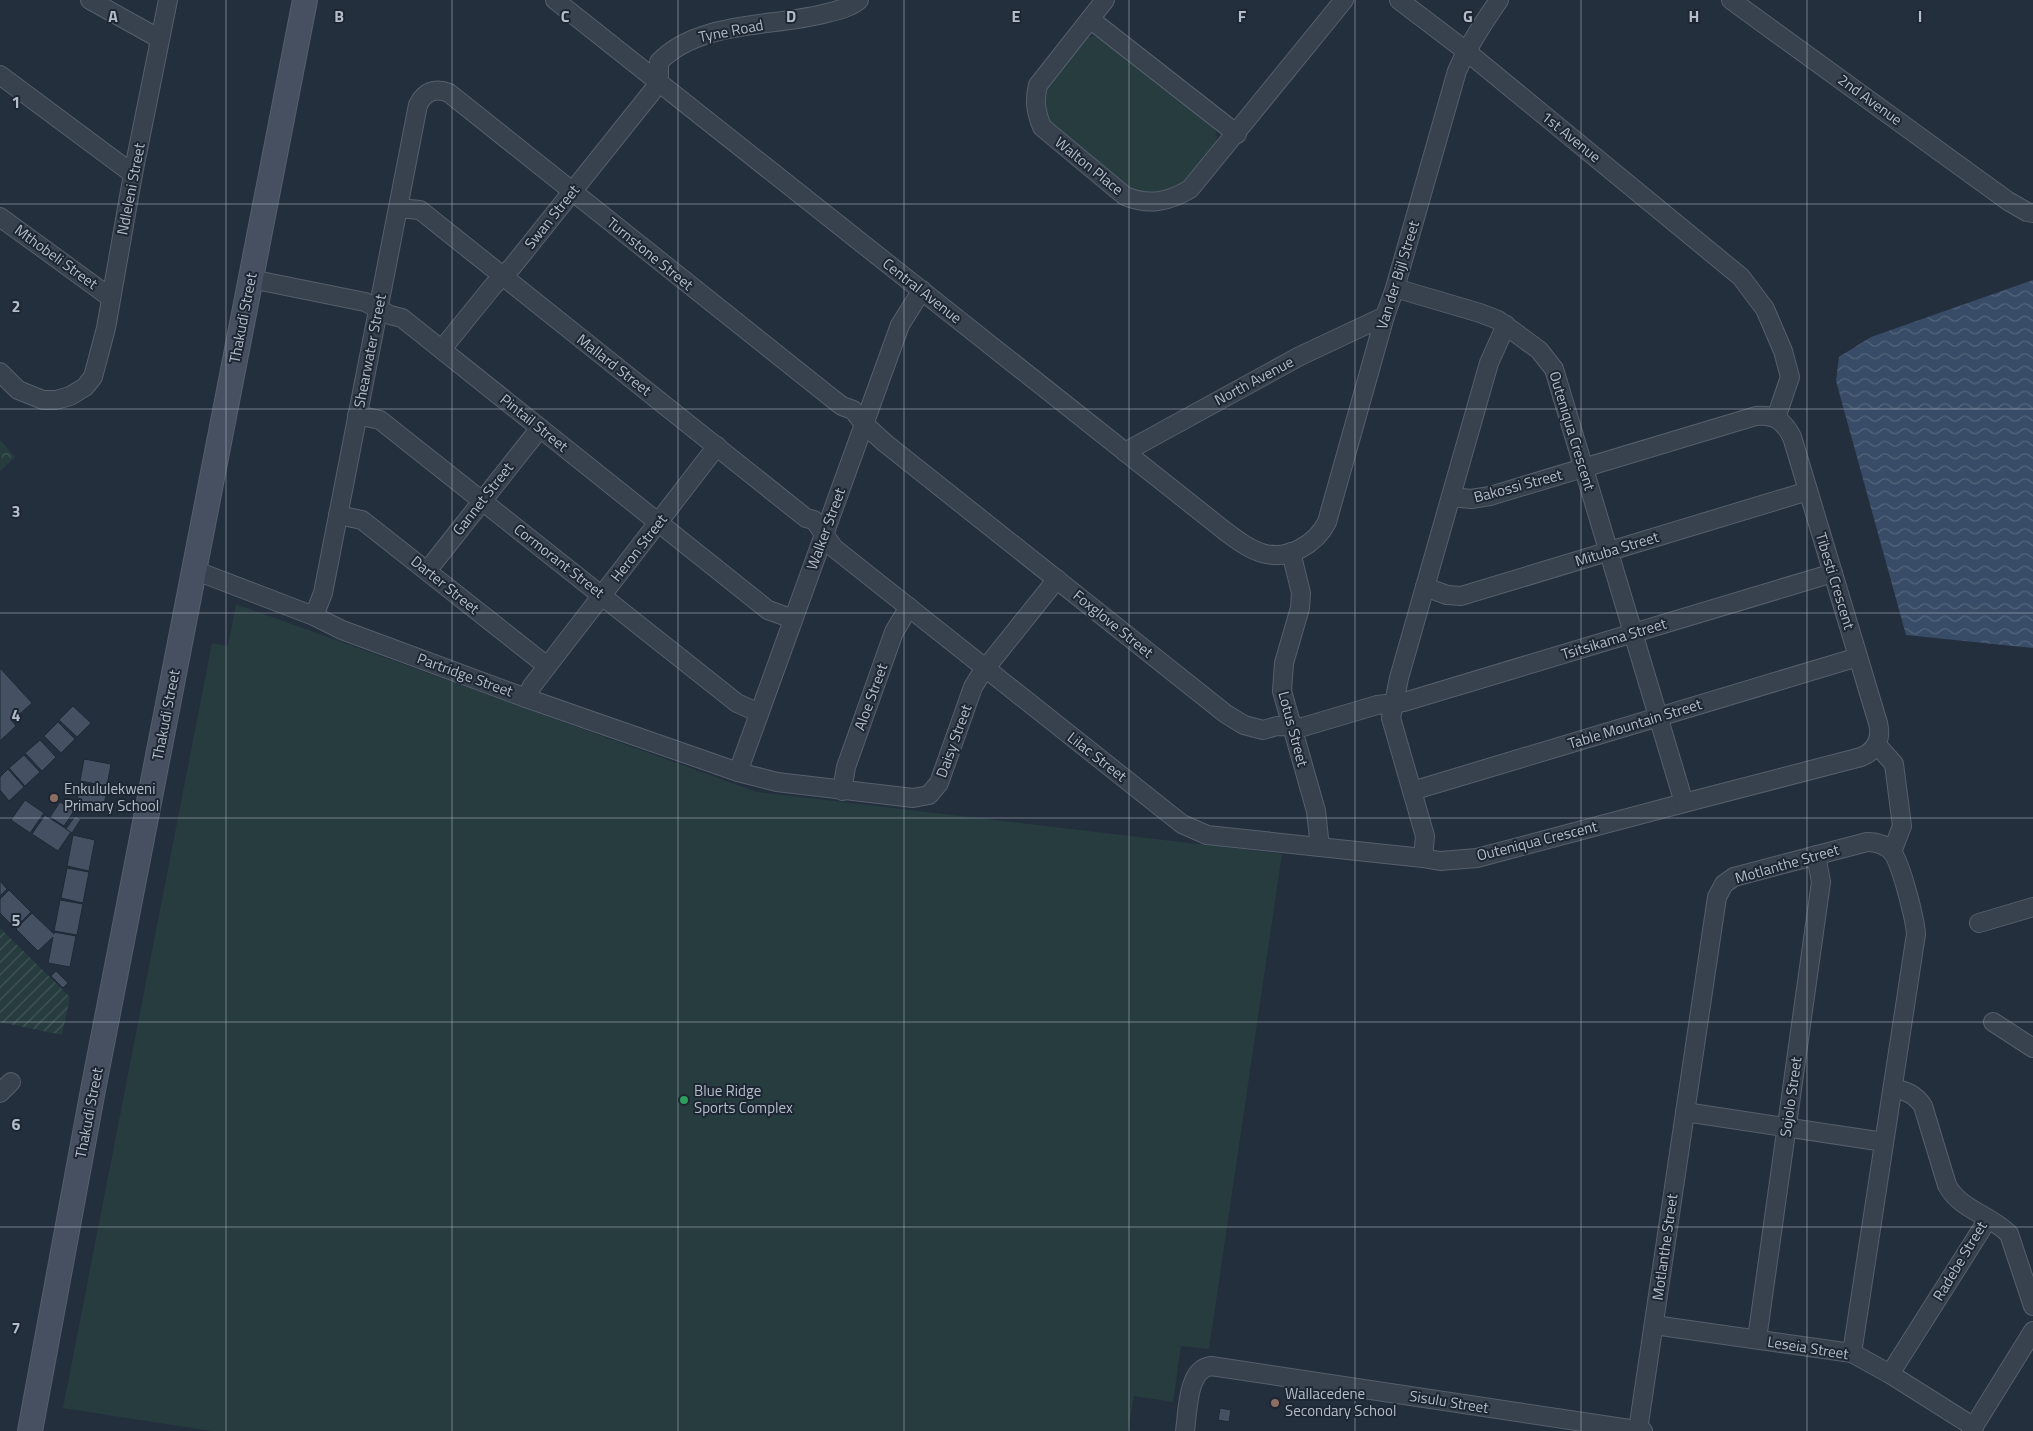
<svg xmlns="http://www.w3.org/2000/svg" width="2033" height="1431" font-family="'Titillium Web',sans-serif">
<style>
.grass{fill:#263c3f}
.park{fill:url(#park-crowns)}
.garden{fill:url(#garden-furrows)}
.water{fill:url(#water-waves)}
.building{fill:#455162;stroke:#1f2835}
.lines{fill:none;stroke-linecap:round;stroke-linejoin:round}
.street-casing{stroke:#565f6c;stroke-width:20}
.secondary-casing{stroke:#565f6c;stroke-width:26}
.street{stroke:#38414e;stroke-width:18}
.secondary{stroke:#465061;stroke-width:24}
.grid{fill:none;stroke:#b4bcc9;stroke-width:1;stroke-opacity:0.55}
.education-dot{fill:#8d6e63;stroke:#1d2633;stroke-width:2}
.leisure-dot{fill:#2e9e5b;stroke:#1d2633;stroke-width:2}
.labels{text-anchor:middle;stroke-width:4;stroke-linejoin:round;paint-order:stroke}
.street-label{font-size:15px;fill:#b4bcc9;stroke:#1d2633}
.poi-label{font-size:15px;fill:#b4bcc9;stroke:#1d2633;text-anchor:start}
.grid-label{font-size:16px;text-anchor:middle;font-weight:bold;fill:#b4bcc9;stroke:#1d2633;stroke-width:4;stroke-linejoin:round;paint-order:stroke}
</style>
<defs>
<pattern id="park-crowns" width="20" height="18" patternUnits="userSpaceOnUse" patternTransform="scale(1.25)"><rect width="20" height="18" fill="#263c3f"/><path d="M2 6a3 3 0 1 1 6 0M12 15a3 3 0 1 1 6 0" fill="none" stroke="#435659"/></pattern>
<pattern id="garden-furrows" width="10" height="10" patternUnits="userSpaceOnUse" patternTransform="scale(1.25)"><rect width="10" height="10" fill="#263c3f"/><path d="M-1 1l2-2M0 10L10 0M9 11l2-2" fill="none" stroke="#435659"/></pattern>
<pattern id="water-waves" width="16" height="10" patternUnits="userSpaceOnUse" patternTransform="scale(1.25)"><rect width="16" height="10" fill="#394c67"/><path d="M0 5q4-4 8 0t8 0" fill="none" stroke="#53647b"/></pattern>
</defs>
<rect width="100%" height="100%" fill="#242f3e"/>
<g class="grass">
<path d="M 1093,36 L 1101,39 L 1214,128 L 1217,135 L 1216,143 L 1194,171 L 1180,186 L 1157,194 L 1143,193 L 1128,188 L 1054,127 L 1045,112 L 1045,101 L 1046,91 L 1053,78 L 1084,39 Z"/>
<path d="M 236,604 L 757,792 L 1282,854 L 1209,1349 L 1181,1346 L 1173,1402 L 1134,1396 L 1128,1431 L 211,1431 L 63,1408 L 212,643 L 228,646 Z"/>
</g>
<path class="park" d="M 0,440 L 15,457 L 0,471 Z"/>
<path class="garden" d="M 0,928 L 70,997 L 62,1035 L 0,1022 Z"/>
<path class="water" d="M 2033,280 L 2033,648 L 1906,635 L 1836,381 L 1839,357 L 1871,337 Z"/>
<g class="building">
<path d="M 0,668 L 32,703 L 12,721 L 16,726 L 0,741 Z"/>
<path d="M 73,706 L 91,723 L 77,737 L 59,720 Z"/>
<path d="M 58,722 L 75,739 L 61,753 L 44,736 Z"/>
<path d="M 40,740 L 56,757 L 42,771 L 25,753 Z"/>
<path d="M 24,755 L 40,772 L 25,786 L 9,768 Z"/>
<path d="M 84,759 L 111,764 L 107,786 L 80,781 Z"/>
<path d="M 8,769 L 24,787 L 9,801 L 0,790 L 0,777 Z"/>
<path d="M 80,784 L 107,789 L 103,811 L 76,805 Z"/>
<path d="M 25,800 L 44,813 L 30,833 L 11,820 Z"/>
<path d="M 60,802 L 74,811 L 64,826 L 50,817 Z"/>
<path d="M 45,815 L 71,832 L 58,851 L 32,834 Z"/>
<path d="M 75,816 L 81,819 L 72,833 L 66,829 Z"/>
<path d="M 73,835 L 95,840 L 89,871 L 67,866 Z"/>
<path d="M 67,868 L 89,872 L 83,903 L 61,898 Z"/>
<path d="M 0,881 L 7,889 L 0,896 Z"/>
<path d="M 9,890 L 31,912 L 15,928 L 0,913 L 0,899 Z"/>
<path d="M 60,900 L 83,904 L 77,935 L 54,931 Z"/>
<path d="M 32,913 L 54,934 L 54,932 L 76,936 L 70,967 L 48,963 L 53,937 L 38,951 L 16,929 Z"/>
<path d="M 56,971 L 68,983 L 63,988 L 51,976 Z"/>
<path d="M 1220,1408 L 1231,1410 L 1229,1422 L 1218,1420 Z"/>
</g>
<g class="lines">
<g class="street-casing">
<g id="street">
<path d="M 90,0 L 160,39"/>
<path d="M 555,0 L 1225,531 C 1237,540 1249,549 1262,553 C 1288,561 1316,544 1327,522 L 1385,316 L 1395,288 L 1457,71 C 1468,46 1483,23 1499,0"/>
<path d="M 1105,0 L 1038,85 C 1034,101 1036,112 1042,127 L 1125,196 C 1149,206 1168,202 1190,189 L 1344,0"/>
<path d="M 1399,0 L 1466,51 L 1741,277 L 1765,309 L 1783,351 L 1790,377 L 1776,418"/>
<path d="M 1731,0 L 2008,201 L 2027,212 L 2033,213"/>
<path d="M 1090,19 L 1237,134"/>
<path d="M 0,75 L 133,174"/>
<path d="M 398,208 L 420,210 L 806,518 L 814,520 L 834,548 L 1182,824 L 1207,835 L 1423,858"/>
<path d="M 0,217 L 111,298"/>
<path d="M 251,279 L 365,302 L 390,315 L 402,318 L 768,610 L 793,619"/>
<path d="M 1395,288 L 1480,313 L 1498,320 L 1539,350 L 1554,369 L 1684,803 L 1477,858 L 1440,861 L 1423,858 L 1425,836 L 1391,718 L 1399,678 L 1489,363 L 1506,325"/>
<path d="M 442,349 L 493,286 L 512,267 L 659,83 L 659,62 C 698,21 771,27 823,14 C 835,11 850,8 859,0"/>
<path d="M 0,372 L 18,390 L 43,400 L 56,400 L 70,396 L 85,387 L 93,377 L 106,328 L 133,174 L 168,0"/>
<path d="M 357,415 L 380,420 L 737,703 L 759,713"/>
<path d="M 1125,452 L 1300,356 L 1385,316"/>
<path d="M 1451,497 L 1471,499 L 1490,496 L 1756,416 C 1774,414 1784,421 1792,437 L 1878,723 C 1882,739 1876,751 1861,757 L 1684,803"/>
<path d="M 338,515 L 362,520 L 547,666"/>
<path d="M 1291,552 L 1301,593 L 1300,608 L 1284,663 L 1282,691 L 1316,811 L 1320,847"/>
<path d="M 194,570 L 314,616 L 342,630 L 526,698 L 738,772 L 777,782 L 913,798 L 929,795 L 939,783 L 973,687 L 981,674 L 1057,579"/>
<path d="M 427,571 L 540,428"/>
<path d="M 1425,587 L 1447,595 L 1461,596 L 1808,491"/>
<path d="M 314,616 L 323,593 L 418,105 C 424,92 435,87 449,93 L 833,399 L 842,406 L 853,410 L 864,424 L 885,443 L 1226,714 L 1244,725 L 1263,730 L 1277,726 L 1303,727 L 1377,705 L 1404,702 L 1833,573"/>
<path d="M 526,698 L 532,686 L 717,446"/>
<path d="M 1877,745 L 1894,764 L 1902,826 L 1892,852"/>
<path d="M 738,772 L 900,325 L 922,290"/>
<path d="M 842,791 L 846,767 L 894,632 L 909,607"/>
<path d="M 1412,791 L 1858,657"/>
<path d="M 1979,923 L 2033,907"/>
<path d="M 1993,1022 L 2033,1048"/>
<path d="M 1893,1088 C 1906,1091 1915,1094 1923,1106 L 1947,1185 C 1960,1210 1991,1215 2009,1234 L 2033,1306"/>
<path d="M 0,1093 L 11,1082"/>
<path d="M 1685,1112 L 1884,1142"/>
<path d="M 1654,1325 L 1852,1353 L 1890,1374 L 1974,1427"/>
<path d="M 1757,1339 L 1821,882 L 1816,855"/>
<path d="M 1890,1374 L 1988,1219"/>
<path d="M 1638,1430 L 1717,897 L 1724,884 L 1734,877 L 1867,842 C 1876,842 1885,844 1892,852 C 1901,863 1915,919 1916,934 L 1852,1353"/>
<path d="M 1185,1431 C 1188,1411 1187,1369 1211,1366 L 1643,1431"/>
<path d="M 1971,1431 L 2033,1331"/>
</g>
</g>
<g class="secondary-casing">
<path id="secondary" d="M 30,1431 L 93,1090 L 305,0"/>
</g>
<use href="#street" class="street"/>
<use href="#secondary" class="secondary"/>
</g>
<path class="grid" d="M 226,0 L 226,1431M 452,0 L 452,1431M 678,0 L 678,1431M 904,0 L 904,1431M 1129,0 L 1129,1431M 1355,0 L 1355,1431M 1581,0 L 1581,1431M 1807,0 L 1807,1431M 0,204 L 2033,204M 0,409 L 2033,409M 0,613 L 2033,613M 0,818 L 2033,818M 0,1022 L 2033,1022M 0,1227 L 2033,1227"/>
<g class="education-dot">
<circle cx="54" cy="798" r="5"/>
<circle cx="1275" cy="1403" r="5"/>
</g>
<circle class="leisure-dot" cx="684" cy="1100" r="5"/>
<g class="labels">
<g class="street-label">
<text transform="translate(731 31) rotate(-11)" y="5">Tyne Road</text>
<text transform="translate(1870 100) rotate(36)" y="5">2nd Avenue</text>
<text transform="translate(1571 137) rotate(39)" y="5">1st Avenue</text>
<text transform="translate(1089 166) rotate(39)" y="5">Walton Place</text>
<text transform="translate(131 189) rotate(-79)" y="5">Ndleleni Street</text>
<text transform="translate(552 217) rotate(-51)" y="5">Swan Street</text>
<text transform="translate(650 254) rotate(39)" y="5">Turnstone Street</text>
<text transform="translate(56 257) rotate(36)" y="5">Mthobeli Street</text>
<text transform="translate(1398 275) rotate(-73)" y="5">Van der Bijl Street</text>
<text transform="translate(922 291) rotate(38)" y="5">Central Avenue</text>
<text transform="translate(243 318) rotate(-79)" y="5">Thakudi Street</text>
<text transform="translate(370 351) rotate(-79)" y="5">Shearwater Street</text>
<text transform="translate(614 365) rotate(38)" y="5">Mallard Street</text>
<text transform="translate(1254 381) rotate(-28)" y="5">North Avenue</text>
<text transform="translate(534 423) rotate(39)" y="5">Pintail Street</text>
<text transform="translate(1572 431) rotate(73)" y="5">Outeniqua Crescent</text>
<text transform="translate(1518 486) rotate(-15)" y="5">Bakossi Street</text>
<text transform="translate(483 499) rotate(-52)" y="5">Gannet Street</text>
<text transform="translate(826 529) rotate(-70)" y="5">Walker Street</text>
<text transform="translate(639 548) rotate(-52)" y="5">Heron Street</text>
<text transform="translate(1617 549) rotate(-17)" y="5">Mituba Street</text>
<text transform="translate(559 561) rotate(38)" y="5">Cormorant Street</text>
<text transform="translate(1835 581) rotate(73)" y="5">Tibesti Crescent</text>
<text transform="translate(445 585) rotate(39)" y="5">Darter Street</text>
<text transform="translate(1113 624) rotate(39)" y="5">Foxglove Street</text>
<text transform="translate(1614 639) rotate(-17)" y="5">Tsitsikama Street</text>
<text transform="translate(465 675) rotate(20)" y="5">Partridge Street</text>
<text transform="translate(871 697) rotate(-70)" y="5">Aloe Street</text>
<text transform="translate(166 715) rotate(-79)" y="5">Thakudi Street</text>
<text transform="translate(1635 724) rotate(-17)" y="5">Table Mountain Street</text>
<text transform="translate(1293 729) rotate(75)" y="5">Lotus Street</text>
<text transform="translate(954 741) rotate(-70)" y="5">Daisy Street</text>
<text transform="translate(1097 757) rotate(38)" y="5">Lilac Street</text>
<text transform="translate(1537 841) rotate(-14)" y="5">Outeniqua Crescent</text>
<text transform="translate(1787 864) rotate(-16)" y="5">Motlanthe Street</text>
<text transform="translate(1791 1097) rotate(-82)" y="5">Sojolo Street</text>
<text transform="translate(89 1113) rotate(-79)" y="5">Thakudi Street</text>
<text transform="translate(1665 1247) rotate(-82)" y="5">Motlanthe Street</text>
<text transform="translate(1960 1261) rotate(-59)" y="5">Radebe Street</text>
<text transform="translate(1808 1348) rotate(9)" y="5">Leseia Street</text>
<text transform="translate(1449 1402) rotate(9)" y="5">Sisulu Street</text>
</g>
<g class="poi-label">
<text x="64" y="794">Enkululekweni<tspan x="64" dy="17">Primary School</tspan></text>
<text x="694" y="1096">Blue Ridge<tspan x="694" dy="17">Sports Complex</tspan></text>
<text x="1285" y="1399">Wallacedene<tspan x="1285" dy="17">Secondary School</tspan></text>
</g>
</g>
<g class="grid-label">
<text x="113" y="22">A</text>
<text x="339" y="22">B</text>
<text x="565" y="22">C</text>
<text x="791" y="22">D</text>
<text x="1016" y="22">E</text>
<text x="1242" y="22">F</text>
<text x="1468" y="22">G</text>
<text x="1694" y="22">H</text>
<text x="1920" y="22">I</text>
<text x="16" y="108">1</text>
<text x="16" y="312">2</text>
<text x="16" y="517">3</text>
<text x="16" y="721">4</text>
<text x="16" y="926">5</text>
<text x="16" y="1130">6</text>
<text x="16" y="1334">7</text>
</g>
</svg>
